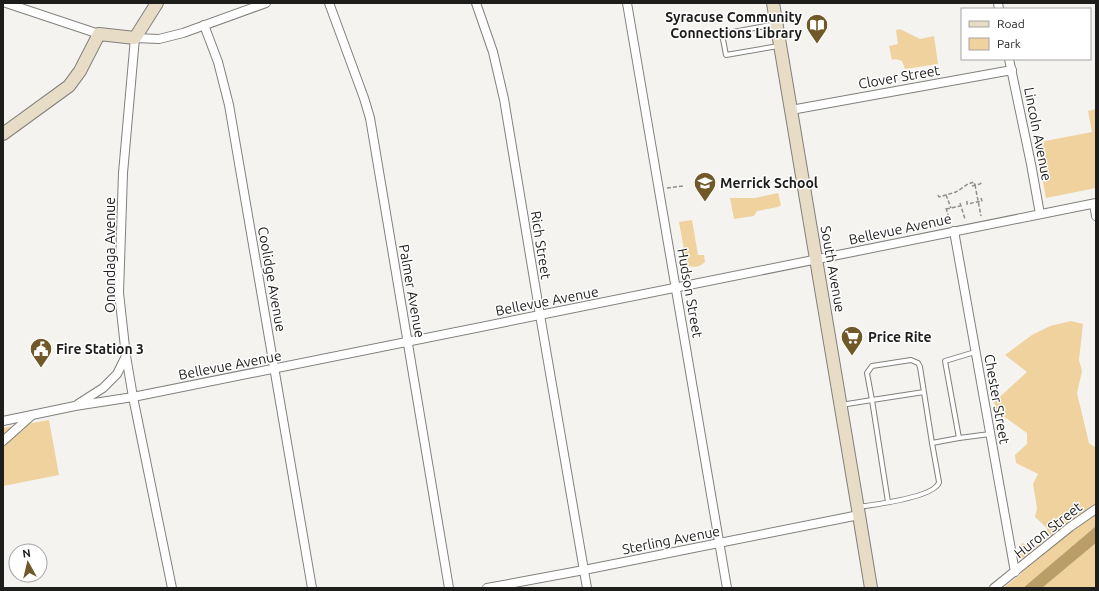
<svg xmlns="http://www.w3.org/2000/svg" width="1099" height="591" font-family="Ubuntu,sans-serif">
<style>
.green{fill:#efd29e}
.water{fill:#bb9e67}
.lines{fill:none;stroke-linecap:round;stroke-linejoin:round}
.lane-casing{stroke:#81807d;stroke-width:6}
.street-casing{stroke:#81807d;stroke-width:10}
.secondary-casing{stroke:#81807d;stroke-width:14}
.path{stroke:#908f8d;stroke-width:1.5;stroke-dasharray:4 2;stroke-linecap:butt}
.lane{stroke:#fff;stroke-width:4}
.street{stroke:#fff;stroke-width:8}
.secondary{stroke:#e7dcc6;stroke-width:12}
.labels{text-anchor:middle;stroke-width:3;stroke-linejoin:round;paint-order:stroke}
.poi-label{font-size:14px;font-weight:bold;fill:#1d1d1c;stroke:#fff;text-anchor:start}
.street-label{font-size:14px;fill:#1d1d1c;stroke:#fff}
</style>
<rect width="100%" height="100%" fill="#f5f3f0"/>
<g class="green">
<path d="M 900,29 L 920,39 L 934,36 L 938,64 L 905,69 L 902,61 L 896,59 L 892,60 L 889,46 L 898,44 L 896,30 Z"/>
<path d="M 1096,109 L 1096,188 L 1046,198 L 1035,143 L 1092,132 L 1088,111 Z"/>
<path d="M 778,193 L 781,205 L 778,207 L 757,211 L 754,216 L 734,219 L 730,198 L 755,198 Z"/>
<path d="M 692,220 L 698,255 L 704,255 L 705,262 C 699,268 694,267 687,266 L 679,222 Z"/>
<path d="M 1071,321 L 1083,324 L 1079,360 L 1082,371 L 1077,393 L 1089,443 L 1096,448 L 1096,526 L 1023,588 L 1003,588 L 1021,574 L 1019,550 L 1022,543 L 1034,548 L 1047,539 L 1047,528 L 1035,517 L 1037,508 L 1033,484 L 1038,474 L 1016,463 L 1015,455 L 1027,444 L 1027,433 L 996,411 L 994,402 L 1027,372 L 1005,355 L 1032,335 L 1050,326 Z"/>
<path d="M 49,420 L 59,475 L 3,486 L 3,428 Z"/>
<path d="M 1096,543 L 1096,588 L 1042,588 Z"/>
</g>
<path class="water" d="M 1096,526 L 1096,543 L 1042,588 L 1023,588 Z"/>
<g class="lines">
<g class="lane-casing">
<g id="lane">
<path d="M 776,24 L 722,34 L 726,55 L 778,46"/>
<path d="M 975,352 L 945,361 L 959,438 L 990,434"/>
<path d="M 924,392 L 872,400 L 867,373 L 872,366 L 911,360 L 918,363 L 920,367 L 932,443"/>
<path d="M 841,405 L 872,400 L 888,502"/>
<path d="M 858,507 C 873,505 936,497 939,482 L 932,443 L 959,438"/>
</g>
</g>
<g class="street-casing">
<g id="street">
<path d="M 6,3 L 99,34"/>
<path d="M 329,3 L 364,98 L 370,118 L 449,588"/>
<path d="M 476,3 L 493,52 L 504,99 L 540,315 L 587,588"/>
<path d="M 627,3 L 727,588"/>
<path d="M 998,3 L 999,9"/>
<path d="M 204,25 L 218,62 L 229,105 L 312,588"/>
<path d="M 1009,59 L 1031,164 L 1040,214"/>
<path d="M 791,110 L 1012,70"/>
<path d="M 1094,204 L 1096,216"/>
<path d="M 954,231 L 1015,572"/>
<path d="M 78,404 L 103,388 L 117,374 L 126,356"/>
<path d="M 3,421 L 75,406 L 133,397 L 1096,203"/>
<path d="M 3,441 L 31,416"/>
<path d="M 172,588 L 133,397 L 126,356 L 119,293 L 123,173 L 135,38 L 159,39 L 183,33 L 266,3"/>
<path d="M 487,588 L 584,570 L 859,515"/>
<path d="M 994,588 L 1070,527 L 1096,509"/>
</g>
</g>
<g class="secondary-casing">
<g id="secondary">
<path d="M 773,3 L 859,515 L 871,588"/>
<path d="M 3,134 L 69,86 L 80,71 L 99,34 L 135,38 L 157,3"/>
</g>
</g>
<g class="path">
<path d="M 975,185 L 981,216"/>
<path d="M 972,186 L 980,184 L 982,182"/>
<path d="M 667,188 L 683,186"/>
<path d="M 938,195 L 939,197 L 956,192 L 968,184 L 974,182 L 975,185"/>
<path d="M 946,195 L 951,208"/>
<path d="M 967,201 L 967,204 L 982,201 L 981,198"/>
<path d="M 960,203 L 965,219"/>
<path d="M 946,208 L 950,222"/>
<path d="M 946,209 L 960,206"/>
</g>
<use href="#lane" class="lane"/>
<use href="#street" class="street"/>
<use href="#secondary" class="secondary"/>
</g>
<defs>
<g id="library-pin" transform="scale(1.15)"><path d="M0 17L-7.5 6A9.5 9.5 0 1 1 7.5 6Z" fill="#705828" stroke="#fff"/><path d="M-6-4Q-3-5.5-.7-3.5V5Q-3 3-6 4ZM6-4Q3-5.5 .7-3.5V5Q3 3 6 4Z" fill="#fff"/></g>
<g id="school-pin" transform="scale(1.15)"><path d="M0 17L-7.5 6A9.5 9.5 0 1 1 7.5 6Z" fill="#705828" stroke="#fff"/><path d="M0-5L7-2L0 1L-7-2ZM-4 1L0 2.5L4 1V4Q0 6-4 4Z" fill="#fff"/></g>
<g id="supermarket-pin" transform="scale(1.15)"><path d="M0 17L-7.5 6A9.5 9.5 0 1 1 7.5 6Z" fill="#705828" stroke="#fff"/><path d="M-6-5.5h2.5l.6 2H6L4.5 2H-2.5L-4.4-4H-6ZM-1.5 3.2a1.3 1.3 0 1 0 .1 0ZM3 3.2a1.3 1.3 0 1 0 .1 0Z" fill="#fff"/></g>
<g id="civic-pin" transform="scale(1.15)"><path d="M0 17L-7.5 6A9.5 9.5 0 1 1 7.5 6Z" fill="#705828" stroke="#fff"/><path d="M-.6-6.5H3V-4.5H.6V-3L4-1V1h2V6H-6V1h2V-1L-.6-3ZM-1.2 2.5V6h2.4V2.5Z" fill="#fff"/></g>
</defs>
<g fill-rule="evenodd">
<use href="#library-pin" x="817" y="25"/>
<use href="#school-pin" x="705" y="183"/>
<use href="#supermarket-pin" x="852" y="337"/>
<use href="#civic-pin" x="41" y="349"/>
</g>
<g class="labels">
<g class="poi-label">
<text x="802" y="22" text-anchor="end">Syracuse Community<tspan x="802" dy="16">Connections Library</tspan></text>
<text x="720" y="188">Merrick School</text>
<text x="868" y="342">Price Rite</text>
<text x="56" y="354">Fire Station 3</text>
</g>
<g class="street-label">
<text transform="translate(899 77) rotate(-10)" y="5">Clover Street</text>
<text transform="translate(1038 134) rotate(79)" y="5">Lincoln Avenue</text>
<text transform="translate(900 229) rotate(-12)" y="5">Bellevue Avenue</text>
<text transform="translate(541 245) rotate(81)" y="5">Rich Street</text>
<text transform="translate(110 255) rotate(-90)" y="5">Onondaga Avenue</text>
<text transform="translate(833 269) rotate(80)" y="5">South Avenue</text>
<text transform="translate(272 279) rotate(80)" y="5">Coolidge Avenue</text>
<text transform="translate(412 291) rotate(80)" y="5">Palmer Avenue</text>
<text transform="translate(690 293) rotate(80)" y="5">Hudson Street</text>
<text transform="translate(547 301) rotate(-11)" y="5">Bellevue Avenue</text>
<text transform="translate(230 365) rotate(-11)" y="5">Bellevue Avenue</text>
<text transform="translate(997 399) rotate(80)" y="5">Chester Street</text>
<text transform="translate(1048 530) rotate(-38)" y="5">Huron Street</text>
<text transform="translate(671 540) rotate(-11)" y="5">Sterling Avenue</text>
</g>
</g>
<rect width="1099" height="591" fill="none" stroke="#1d1d1c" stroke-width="8"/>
<rect x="961" y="8" width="130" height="52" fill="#ffffff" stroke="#a5a5a4"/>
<rect x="969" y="21" width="20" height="6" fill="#e7dcc6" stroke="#a5a5a4"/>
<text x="997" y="28" font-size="12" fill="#1d1d1c">Road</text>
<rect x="969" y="38" width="20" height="12" fill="#efd29e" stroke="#a5a5a4"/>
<text x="997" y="48" font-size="12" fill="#1d1d1c">Park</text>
<g transform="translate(28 563) rotate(352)"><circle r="19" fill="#ffffff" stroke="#a5a5a4"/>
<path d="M0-3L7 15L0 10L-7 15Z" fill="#705828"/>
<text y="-6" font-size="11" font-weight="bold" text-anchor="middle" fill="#1d1d1c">N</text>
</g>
</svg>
